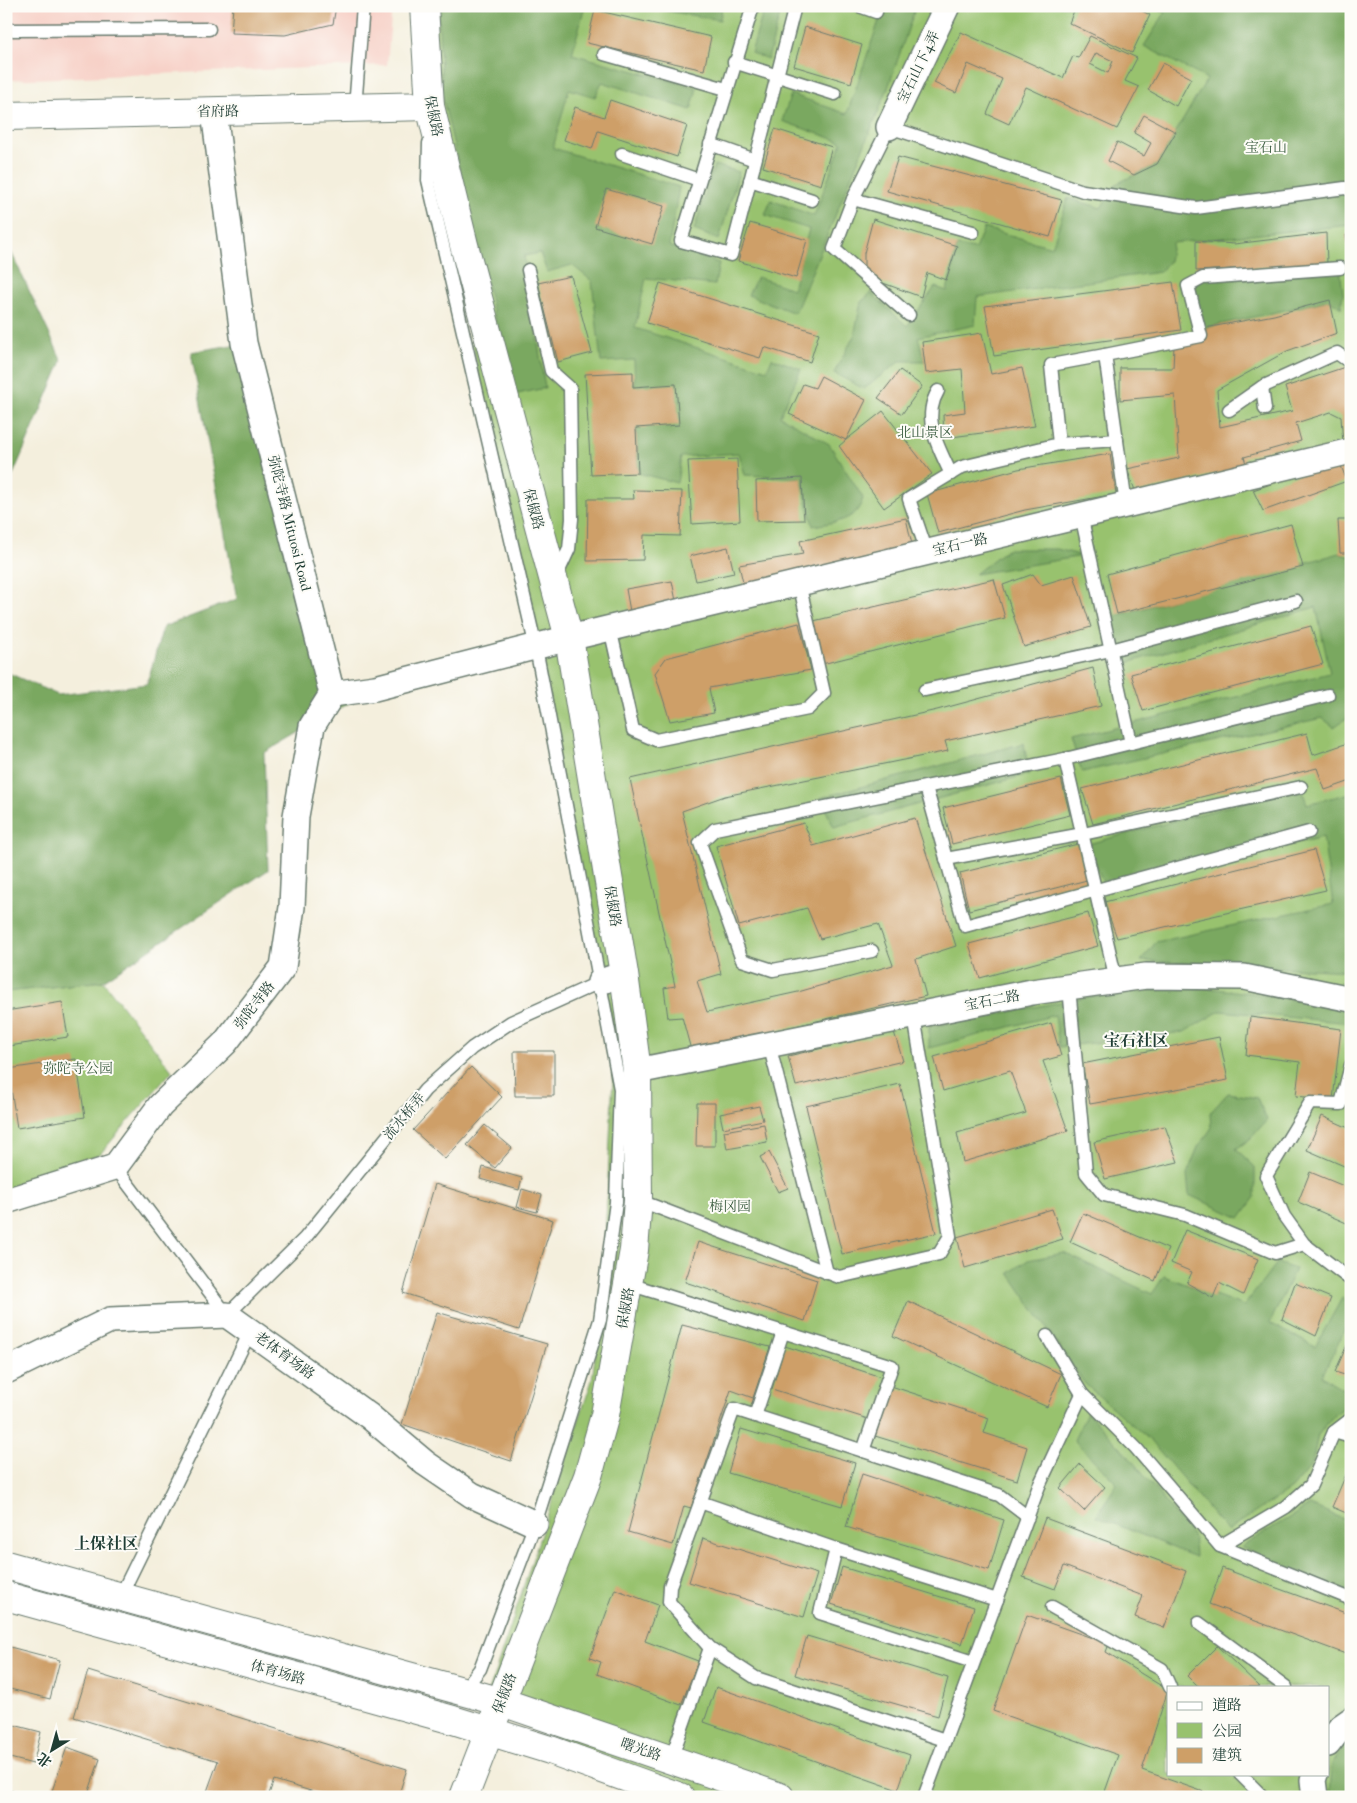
<svg xmlns="http://www.w3.org/2000/svg" width="1357" height="1803" font-family="'IM FELL French Canon','Noto Serif SC',serif">
<style>
.built{fill:#f7d1c8}
.green{fill:#98c26e;stroke:#5c8051;fill-rule:evenodd}
.forest{fill:#7aa861;stroke:#4c724a}
.building{fill:#ce9f67;fill-rule:evenodd}
.lines{fill:none;stroke-linecap:round;stroke-linejoin:round}
.lane-casing{stroke:#6a7b6f;stroke-width:15}
.street-casing{stroke:#6a7b6f;stroke-width:28}
.secondary-casing{stroke:#6a7b6f;stroke-width:30}
.lane{stroke:#fff;stroke-width:12}
.street{stroke:#fff;stroke-width:25}
.secondary{stroke:#fff;stroke-width:28}
.labels{text-anchor:middle;stroke-width:4;stroke-linejoin:round;paint-order:stroke}
.street-label{font-size:14px;fill:#1f3d34;stroke:#fdfcf7}
.park-label{font-size:14px;fill:#3d5e42;stroke:#fdfcf7}
.quarter-label{font-size:16px;font-weight:bold;fill:#1f3d34;stroke:#fdfcf7}
</style>
<rect width="100%" height="100%" fill="#fdfcf7"/>
<filter id="ink" filterUnits="userSpaceOnUse"><feTurbulence type="fractalNoise" baseFrequency=".02" numOctaves="2"/><feDisplacementMap in="SourceGraphic" scale="10" xChannelSelector="R" yChannelSelector="G"/><feConvolveMatrix kernelMatrix="1 2 1 2 8 2 1 2 1" color-interpolation-filters="sRGB"/></filter>
<filter id="wash" filterUnits="userSpaceOnUse"><feTurbulence type="fractalNoise" baseFrequency=".0096" numOctaves="4" result="noise"/><feDisplacementMap in="SourceGraphic" scale="20" xChannelSelector="R" yChannelSelector="G"/><feGaussianBlur stdDeviation="1.12" result="paint"/><feColorMatrix in="noise" values="0 0 0 0 0 0 0 0 0 0 0 0 0 0 0 0 0 1.4 0 .05"/><feComposite in="paint" operator="in"/></filter>
<g filter="url(#wash)">
<rect width="100%" height="100%" fill="#f4efdd"/>
<path class="built" d="M 6,6 L 392,6 L 387,65 L 6,80 Z"/>
<g class="green">
<path d="M 417,6 L 1351,6 L 1351,1797 L 711,1797 L 483,1709 L 592,1380 L 602,1301 L 614,1057 L 591,925 L 431,141 ZM 1168,1687 L 1328,1687 L 1328,1774 L 1168,1774 Z"/>
<path d="M 103,981 L 172,1071 L 100,1154 L 6,1190 L 6,992 Z"/>
</g>
<g class="forest">
<path d="M 438,6 L 585,6 L 572,54 L 697,88 L 691,110 L 602,82 L 595,97 L 569,89 L 553,148 L 679,187 L 669,246 L 719,263 L 715,285 L 646,278 L 635,328 L 767,370 L 772,358 L 801,369 L 780,416 L 829,444 L 863,498 C 857,522 834,522 813,526 L 801,478 L 745,475 L 739,453 L 681,457 L 677,483 L 638,473 L 634,360 L 601,362 L 592,281 L 572,265 L 547,272 L 540,253 L 524,256 L 545,388 L 513,395 L 442,95 Z"/>
<path d="M 639,6 L 722,6 L 720,20 Z"/>
<path d="M 765,6 L 782,6 L 768,59 L 751,53 Z"/>
<path d="M 884,6 L 916,6 L 888,88 L 795,313 L 748,295 L 757,277 L 793,289 L 809,229 L 765,215 L 771,200 L 814,216 L 842,142 L 782,121 L 791,94 L 847,114 Z"/>
<path d="M 1154,6 L 1351,6 L 1351,225 L 1172,243 L 1169,261 L 1160,272 L 977,297 L 975,325 L 918,337 L 925,361 L 900,361 L 864,389 L 834,373 L 854,336 L 861,302 L 871,293 L 907,326 L 935,287 L 947,291 L 957,246 L 975,249 L 984,228 L 1052,247 L 1068,198 L 1101,208 L 1116,184 L 1157,164 L 1207,79 L 1144,46 L 1165,13 Z"/>
<path d="M 714,165 L 739,172 L 719,240 L 694,230 Z"/>
<path d="M 6,241 L 62,361 L 6,491 Z"/>
<path d="M 1340,268 L 1343,294 L 1341,308 L 1330,300 L 1200,329 L 1194,286 L 1203,278 Z"/>
<path d="M 244,343 L 332,694 L 375,688 L 264,753 L 268,870 L 103,981 L 6,992 L 6,672 L 58,695 L 147,684 L 163,627 L 237,599 L 191,352 Z"/>
<path d="M 1007,549 L 1057,549 L 1083,556 L 975,574 Z"/>
<path d="M 1340,553 L 1351,556 L 1351,715 L 1334,727 L 1322,718 L 1082,772 L 1071,739 L 1330,673 L 1316,607 L 1127,663 L 1108,618 Z"/>
<path d="M 1024,743 L 1029,774 L 834,827 L 820,798 Z"/>
<path d="M 1301,787 L 1307,804 L 1351,793 L 1351,971 L 1141,961 L 1156,942 L 1333,904 L 1323,837 L 1105,888 L 1088,844 Z"/>
<path d="M 1190,986 L 1251,993 L 1351,1009 L 1351,1023 L 1220,1011 L 1184,1032 L 1059,1047 L 1055,1015 L 929,1048 L 929,1027 L 1087,997 Z"/>
<path d="M 1228,1093 L 1257,1098 L 1267,1120 L 1250,1139 L 1236,1149 L 1255,1167 L 1255,1197 L 1240,1218 L 1189,1195 L 1187,1174 L 1198,1147 L 1211,1129 L 1210,1113 Z"/>
<path d="M 1064,1253 L 1152,1294 L 1164,1276 L 1244,1306 L 1277,1263 L 1295,1269 L 1270,1323 L 1315,1347 L 1342,1298 L 1351,1303 L 1351,1317 L 1322,1376 L 1351,1394 L 1351,1400 L 1334,1415 L 1318,1435 L 1312,1464 L 1291,1489 L 1227,1531 L 1151,1441 L 1085,1384 L 1009,1273 L 1028,1260 Z"/>
<path d="M 1087,1412 L 1130,1458 L 1194,1538 L 1195,1557 L 1096,1516 L 1117,1484 L 1074,1440 Z"/>
<path d="M 1310,1505 L 1351,1522 L 1351,1595 L 1241,1547 Z"/>
<path d="M 1351,1737 L 1351,1797 L 1330,1797 L 1332,1763 Z"/>
</g>
<g id="blocks">
<g class="building">
<path d="M 233,6 L 336,6 L 333,24 L 285,35 L 231,33 Z"/>
<path d="M 1076,6 L 1132,6 L 1150,15 L 1132,53 L 1069,23 Z"/>
<path d="M 595,10 L 711,37 L 704,70 L 587,43 Z"/>
<path d="M 805,27 L 862,45 L 851,83 L 794,66 Z"/>
<path d="M 961,32 L 1063,78 L 1073,56 L 1078,58 L 1090,36 L 1137,58 L 1125,81 L 1139,87 L 1117,129 L 1026,87 L 1009,124 L 987,114 L 1002,79 L 968,64 L 956,93 L 934,83 ZM 1096,53 L 1113,61 L 1108,73 L 1090,64 Z"/>
<path d="M 1163,63 L 1191,78 L 1176,106 L 1148,90 Z"/>
<path d="M 610,100 L 687,126 L 677,157 L 598,131 L 592,149 L 564,140 L 575,107 L 604,117 Z"/>
<path d="M 1144,115 L 1176,132 L 1157,164 L 1134,175 L 1108,161 L 1117,142 L 1144,156 L 1151,143 L 1134,133 Z"/>
<path d="M 775,129 L 832,147 L 821,185 L 763,167 Z"/>
<path d="M 898,157 L 1062,200 L 1050,237 L 887,191 Z"/>
<path d="M 606,189 L 664,206 L 652,244 L 595,227 Z"/>
<path d="M 873,219 L 957,246 L 946,280 L 927,273 L 921,297 L 864,276 L 864,253 Z"/>
<path d="M 750,223 L 807,240 L 796,278 L 738,261 Z"/>
<path d="M 1326,233 L 1327,264 L 1196,271 L 1196,241 L 1234,244 Z"/>
<path d="M 1346,235 L 1351,235 L 1351,260 L 1350,260 Z"/>
<path d="M 571,276 L 592,353 L 558,362 L 538,283 Z"/>
<path d="M 1173,282 L 1181,330 L 994,356 L 985,306 Z"/>
<path d="M 660,283 L 819,333 L 810,362 L 764,347 L 760,358 L 647,323 Z"/>
<path d="M 1330,300 L 1337,333 L 1287,351 L 1217,390 L 1220,427 L 1292,411 L 1285,387 L 1345,367 L 1351,372 L 1351,443 L 1343,444 L 1341,417 L 1331,412 L 1296,423 L 1301,441 L 1244,457 L 1247,467 L 1136,493 L 1127,469 L 1179,458 L 1175,395 L 1120,400 L 1120,368 L 1173,368 L 1174,346 L 1200,329 L 1274,315 Z"/>
<path d="M 982,333 L 991,374 L 1022,368 L 1035,426 L 944,438 L 943,415 L 965,412 L 962,369 L 926,373 L 922,342 Z"/>
<path d="M 900,370 L 922,386 L 902,414 L 878,398 Z"/>
<path d="M 633,372 L 633,387 L 676,384 L 679,425 L 636,428 L 638,473 L 591,475 L 585,374 Z"/>
<path d="M 821,376 L 866,400 L 846,440 L 883,411 L 932,474 L 884,508 L 839,446 L 846,440 L 789,414 L 803,384 L 815,388 Z"/>
<path d="M 1110,454 L 1116,494 L 1025,510 L 938,533 L 927,494 L 1018,469 Z"/>
<path d="M 737,459 L 740,521 L 692,524 L 688,461 Z"/>
<path d="M 1339,461 L 1347,481 L 1263,511 L 1253,490 Z"/>
<path d="M 802,478 L 804,520 L 757,521 L 756,481 Z"/>
<path d="M 633,490 L 682,491 L 680,536 L 644,535 L 643,560 L 587,561 L 588,499 L 634,499 Z"/>
<path d="M 906,518 L 913,549 L 744,587 L 739,565 L 803,554 L 800,541 Z"/>
<path d="M 1338,520 L 1351,520 L 1351,553 L 1340,553 Z"/>
<path d="M 1291,524 L 1303,567 L 1117,614 L 1107,574 Z"/>
<path d="M 728,547 L 734,573 L 696,581 L 690,556 Z"/>
<path d="M 1033,574 L 1041,585 L 1074,575 L 1091,627 L 1024,647 L 1003,585 Z"/>
<path d="M 994,579 L 1005,618 L 822,664 L 809,622 Z"/>
<path d="M 672,581 L 677,606 L 631,617 L 626,589 Z"/>
<path d="M 799,623 L 811,670 L 709,688 L 714,713 L 670,721 L 655,673 L 666,658 Z"/>
<path d="M 1311,626 L 1323,664 L 1143,711 L 1131,674 Z"/>
<path d="M 1093,668 L 1101,706 L 945,741 L 948,751 L 725,796 L 682,811 L 721,974 L 697,981 L 707,1012 L 798,992 L 893,965 L 878,924 L 820,939 L 807,908 L 739,926 L 716,846 L 804,823 L 813,846 L 915,818 L 956,946 L 916,959 L 926,996 L 691,1050 L 682,1017 L 668,1018 L 664,988 L 675,986 L 630,779 L 937,710 Z"/>
<path d="M 1307,733 L 1313,755 L 1351,742 L 1351,781 L 1325,790 L 1317,768 L 1093,824 L 1082,789 Z"/>
<path d="M 1061,779 L 1070,815 L 952,844 L 943,808 Z"/>
<path d="M 1078,844 L 1087,880 L 969,910 L 960,873 Z"/>
<path d="M 1314,850 L 1326,890 L 1117,938 L 1104,902 Z"/>
<path d="M 1088,913 L 1098,946 L 980,978 L 969,944 Z"/>
<path d="M 62,1002 L 68,1037 L 9,1046 L 6,1011 Z"/>
<path d="M 1250,1017 L 1341,1029 L 1333,1100 L 1296,1096 L 1300,1062 L 1246,1055 Z"/>
<path d="M 1051,1023 L 1061,1056 L 1043,1061 L 1068,1131 L 963,1162 L 957,1133 L 1026,1113 L 1010,1071 L 943,1091 L 934,1057 Z"/>
<path d="M 894,1032 L 903,1061 L 796,1086 L 788,1056 Z"/>
<path d="M 1219,1037 L 1228,1080 L 1090,1104 L 1082,1064 Z"/>
<path d="M 514,1051 L 554,1051 L 554,1096 L 515,1096 Z"/>
<path d="M 76,1059 L 85,1117 L 17,1128 L 8,1069 Z"/>
<path d="M 471,1067 L 502,1097 L 445,1159 L 413,1130 Z"/>
<path d="M 900,1084 L 936,1233 L 842,1254 L 806,1106 Z"/>
<path d="M 697,1103 L 715,1103 L 715,1146 L 696,1146 Z"/>
<path d="M 759,1106 L 763,1120 L 723,1128 L 720,1114 Z"/>
<path d="M 1322,1116 L 1351,1129 L 1351,1169 L 1307,1150 Z"/>
<path d="M 764,1124 L 767,1142 L 727,1149 L 724,1131 Z"/>
<path d="M 485,1125 L 512,1148 L 495,1168 L 467,1145 Z"/>
<path d="M 1165,1126 L 1178,1162 L 1105,1179 L 1094,1142 Z"/>
<path d="M 769,1152 L 788,1188 L 778,1192 L 760,1157 Z"/>
<path d="M 483,1167 L 522,1178 L 519,1190 L 480,1179 Z"/>
<path d="M 1310,1172 L 1351,1189 L 1351,1225 L 1298,1202 Z"/>
<path d="M 435,1184 L 553,1220 L 519,1330 L 403,1293 Z"/>
<path d="M 522,1189 L 542,1195 L 537,1212 L 517,1207 Z"/>
<path d="M 1052,1209 L 1063,1239 L 965,1268 L 957,1237 Z"/>
<path d="M 1083,1213 L 1168,1249 L 1155,1281 L 1070,1242 Z"/>
<path d="M 1185,1230 L 1258,1259 L 1243,1295 L 1219,1283 L 1213,1298 L 1187,1283 L 1192,1272 L 1171,1263 Z"/>
<path d="M 698,1242 L 817,1280 L 805,1321 L 685,1282 Z"/>
<path d="M 1295,1283 L 1331,1298 L 1316,1336 L 1282,1319 Z"/>
<path d="M 908,1301 L 1061,1374 L 1047,1407 L 893,1336 Z"/>
<path d="M 437,1312 L 547,1344 L 511,1461 L 402,1424 Z"/>
<path d="M 682,1325 L 770,1347 L 753,1398 L 731,1390 L 691,1508 L 684,1506 L 673,1545 L 628,1532 Z"/>
<path d="M 1347,1345 L 1351,1346 L 1351,1377 L 1335,1372 Z"/>
<path d="M 785,1346 L 881,1377 L 868,1419 L 772,1389 Z"/>
<path d="M 891,1386 L 989,1418 L 984,1433 L 1027,1447 L 1017,1480 L 875,1436 Z"/>
<path d="M 741,1429 L 855,1463 L 842,1506 L 728,1473 Z"/>
<path d="M 1080,1464 L 1105,1487 L 1084,1511 L 1060,1488 Z"/>
<path d="M 1348,1470 L 1351,1472 L 1351,1515 L 1332,1507 Z"/>
<path d="M 862,1474 L 1004,1520 L 989,1570 L 846,1527 Z"/>
<path d="M 1045,1518 L 1186,1571 L 1164,1628 L 1135,1617 L 1143,1596 L 1064,1566 L 1055,1589 L 1023,1577 Z"/>
<path d="M 703,1538 L 817,1574 L 804,1617 L 689,1582 Z"/>
<path d="M 842,1567 L 974,1607 L 962,1644 L 831,1604 Z"/>
<path d="M 1222,1568 L 1351,1615 L 1351,1656 L 1209,1604 Z"/>
<path d="M 615,1589 L 658,1605 L 645,1641 L 698,1661 L 681,1705 L 597,1674 L 601,1662 L 590,1658 Z"/>
<path d="M 1027,1615 L 1109,1644 L 1106,1652 L 1168,1690 L 1142,1770 L 1218,1797 L 1103,1797 L 1118,1755 L 993,1711 Z"/>
<path d="M 807,1636 L 948,1678 L 938,1716 L 795,1675 Z"/>
<path d="M 6,1646 L 60,1660 L 50,1699 L 6,1688 Z"/>
<path d="M 1217,1646 L 1260,1687 L 1198,1687 L 1187,1676 Z"/>
<path d="M 88,1671 L 407,1769 L 398,1797 L 331,1797 L 274,1780 L 268,1797 L 205,1797 L 218,1761 L 74,1717 Z"/>
<path d="M 716,1687 L 910,1755 L 898,1790 L 704,1722 Z"/>
<path d="M 6,1723 L 41,1732 L 33,1764 L 6,1757 Z"/>
<path d="M 67,1747 L 100,1759 L 87,1797 L 50,1797 Z"/>
<path d="M 6,1789 L 22,1794 L 22,1797 L 6,1797 Z"/>
</g>
</g>
</g>
<g filter="url(#ink)">
<use href="#blocks" fill-opacity="0" stroke="#6a7b6f" stroke-width="1"/>
<g class="lines">
<g class="lane-casing">
<g id="lane">
<path d="M 753,6 L 681,241 L 731,255 L 795,6"/>
<path d="M 859,6 L 876,12"/>
<path d="M 6,30 L 209,29"/>
<path d="M 604,54 L 726,89"/>
<path d="M 734,62 L 835,94"/>
<path d="M 355,108 L 363,6"/>
<path d="M 429,143 L 428,180 L 536,648 L 620,1089 L 616,1202 L 600,1320 L 535,1524 L 480,1669 L 463,1691"/>
<path d="M 710,144 L 755,160"/>
<path d="M 622,154 L 699,180"/>
<path d="M 750,180 L 812,200"/>
<path d="M 853,199 L 973,232"/>
<path d="M 528,270 L 551,371 L 570,388 L 572,519 L 569,549 L 556,577"/>
<path d="M 909,315 L 834,249 L 853,199 L 889,127 L 1083,191 L 1196,208 L 1345,188 L 1351,190"/>
<path d="M 1105,355 L 1051,365 L 1059,444 L 1117,440"/>
<path d="M 1262,387 L 1265,409"/>
<path d="M 938,391 C 921,419 939,448 951,474"/>
<path d="M 1229,410 L 1262,387 L 1337,353 L 1351,363"/>
<path d="M 1126,505 L 1105,355 L 1201,336 L 1188,286 L 1203,278 L 1340,268"/>
<path d="M 1081,515 L 1131,743"/>
<path d="M 927,552 L 909,499 L 962,467 L 1059,444"/>
<path d="M 610,628 L 633,730 L 656,740 L 808,709 L 824,693 L 799,583"/>
<path d="M 925,690 L 1111,650 L 1296,601"/>
<path d="M 926,787 L 965,926 L 1309,832"/>
<path d="M 946,859 L 1083,834 L 1301,787"/>
<path d="M 872,951 L 773,970 L 742,960 L 700,843 L 715,829 L 1065,759"/>
<path d="M 1116,980 L 1065,759 L 1328,695"/>
<path d="M 1069,987 L 1086,1173 L 1104,1195 L 1185,1215 L 1275,1253 L 1304,1244"/>
<path d="M 769,1044 L 827,1273"/>
<path d="M 1351,1065 L 1341,1104 L 1310,1103 L 1266,1176 L 1284,1216 L 1304,1244 L 1351,1280"/>
<path d="M 115,1167 L 227,1315 L 305,1238 L 425,1090 L 472,1048 L 511,1022 L 600,982"/>
<path d="M 638,1200 L 839,1277 L 939,1254 L 950,1236 L 914,1016"/>
<path d="M 629,1284 L 892,1366 L 863,1451"/>
<path d="M 1082,1394 L 1136,1448 L 1220,1546 L 1351,1599"/>
<path d="M 755,1416 L 783,1332"/>
<path d="M 1334,1432 L 1351,1437"/>
<path d="M 700,1502 L 836,1549 L 997,1600"/>
<path d="M 1220,1546 L 1286,1507 L 1311,1485 L 1334,1432 L 1351,1419"/>
<path d="M 836,1549 L 820,1613 L 973,1662"/>
<path d="M 121,1595 L 251,1330"/>
<path d="M 1052,1607 L 1162,1669 L 1170,1687"/>
<path d="M 1199,1623 L 1286,1687"/>
<path d="M 945,1740 L 756,1678 L 710,1648 L 669,1602 L 670,1586 L 734,1409 L 999,1495 L 1028,1517"/>
<path d="M 671,1759 L 710,1648"/>
<path d="M 1240,1774 L 1263,1797"/>
<path d="M 924,1797 L 1039,1486 L 1082,1394 L 1047,1336"/>
</g>
</g>
<g class="street-casing">
<g id="street">
<path d="M 214,112 L 244,343 L 332,694 L 375,688 L 569,638 L 1351,451"/>
<path d="M 889,127 L 947,6"/>
<path d="M 600,982 L 624,974"/>
<path d="M 637,1071 L 1032,992 L 1146,976 L 1244,977 L 1351,999"/>
<path d="M 6,1201 L 115,1167 L 160,1106 L 225,1043 L 283,967 L 292,907 L 296,816 L 312,726 L 332,694"/>
<path d="M 6,1371 L 110,1320 L 227,1315 L 369,1416 L 425,1463 L 472,1495 L 535,1524"/>
<path d="M 1328,1744 L 1341,1727 L 1351,1720"/>
<path d="M 1315,1797 L 1313,1780 L 1315,1774"/>
</g>
</g>
<g class="secondary-casing">
<g id="secondary">
<path d="M 424,6 L 430,106 L 464,245 L 569,638 L 624,974 L 637,1071 L 638,1200 L 634,1250 L 605,1415 L 588,1476 L 464,1797"/>
<path d="M 6,116 L 430,106"/>
<path d="M 6,1565 L 502,1702 L 780,1797"/>
<path d="M 6,1596 L 453,1720 L 550,1750 L 680,1797"/>
</g>
</g>
<use href="#lane" class="lane"/>
<use href="#street" class="street"/>
<use href="#secondary" class="secondary"/>
</g>
</g>
<g class="labels">
<g class="street-label">
<text transform="translate(918 67) rotate(-64)" y="5">宝石山下4弄</text>
<text transform="translate(218 111) rotate(-1)" y="5">省府路</text>
<text transform="translate(434 116) rotate(79)" y="5">保俶路</text>
<text transform="translate(534 509) rotate(75)" y="5">保俶路</text>
<text transform="translate(290 523) rotate(76)" y="5">弥陀寺路 Mituosi Road</text>
<text transform="translate(960 544) rotate(-13)" y="5">宝石一路</text>
<text transform="translate(613 906) rotate(81)" y="5">保俶路</text>
<text transform="translate(992 1000) rotate(-11)" y="5">宝石二路</text>
<text transform="translate(254 1005) rotate(-52)" y="5">弥陀寺路</text>
<text transform="translate(404 1116) rotate(-50)" y="5">流水桥弄</text>
<text transform="translate(625 1308) rotate(-80)" y="5">保俶路</text>
<text transform="translate(285 1355) rotate(36)" y="5">老体育场路</text>
<text transform="translate(278 1672) rotate(15)" y="5">体育场路</text>
<text transform="translate(504 1693) rotate(-69)" y="5">保俶路</text>
<text transform="translate(641 1749) rotate(19)" y="5">曙光路</text>
</g>
<g class="park-label">
<text x="1266" y="152">宝石山</text>
<text x="925" y="437">北山景区</text>
<text x="78" y="1073">弥陀寺公园</text>
<text x="730" y="1211">梅冈园</text>
</g>
<g class="quarter-label">
<text x="1136" y="1046">宝石社区</text>
<text x="106" y="1549">上保社区</text>
</g>
</g>
<rect width="1357" height="1803" fill="none" stroke="#fdfcf7" stroke-width="25"/>
<rect x="1167" y="1686" width="162" height="90" fill="#fdfcf7" stroke="#a4b0a9"/>
<rect x="1177" y="1702" width="25" height="8" fill="#ffffff" stroke="#a4b0a9"/>
<text x="1212" y="1710" font-size="15" fill="#1f3d34">道路</text>
<rect x="1177" y="1723" width="25" height="15" fill="#98c26e" stroke="#a4b0a9"/>
<text x="1212" y="1736" font-size="15" fill="#1f3d34">公园</text>
<rect x="1177" y="1748" width="25" height="15" fill="#ce9f67" stroke="#a4b0a9"/>
<text x="1212" y="1760" font-size="15" fill="#1f3d34">建筑</text>
<g transform="translate(52 1750) rotate(217)" stroke="#fdfcf7" stroke-width="4" paint-order="stroke">
<path d="M0-4L9 19L0 12L-9 19Z" fill="#1f3d34"/>
<text y="-8" font-size="14" font-weight="bold" text-anchor="middle" fill="#1f3d34">北</text>
</g>
</svg>
